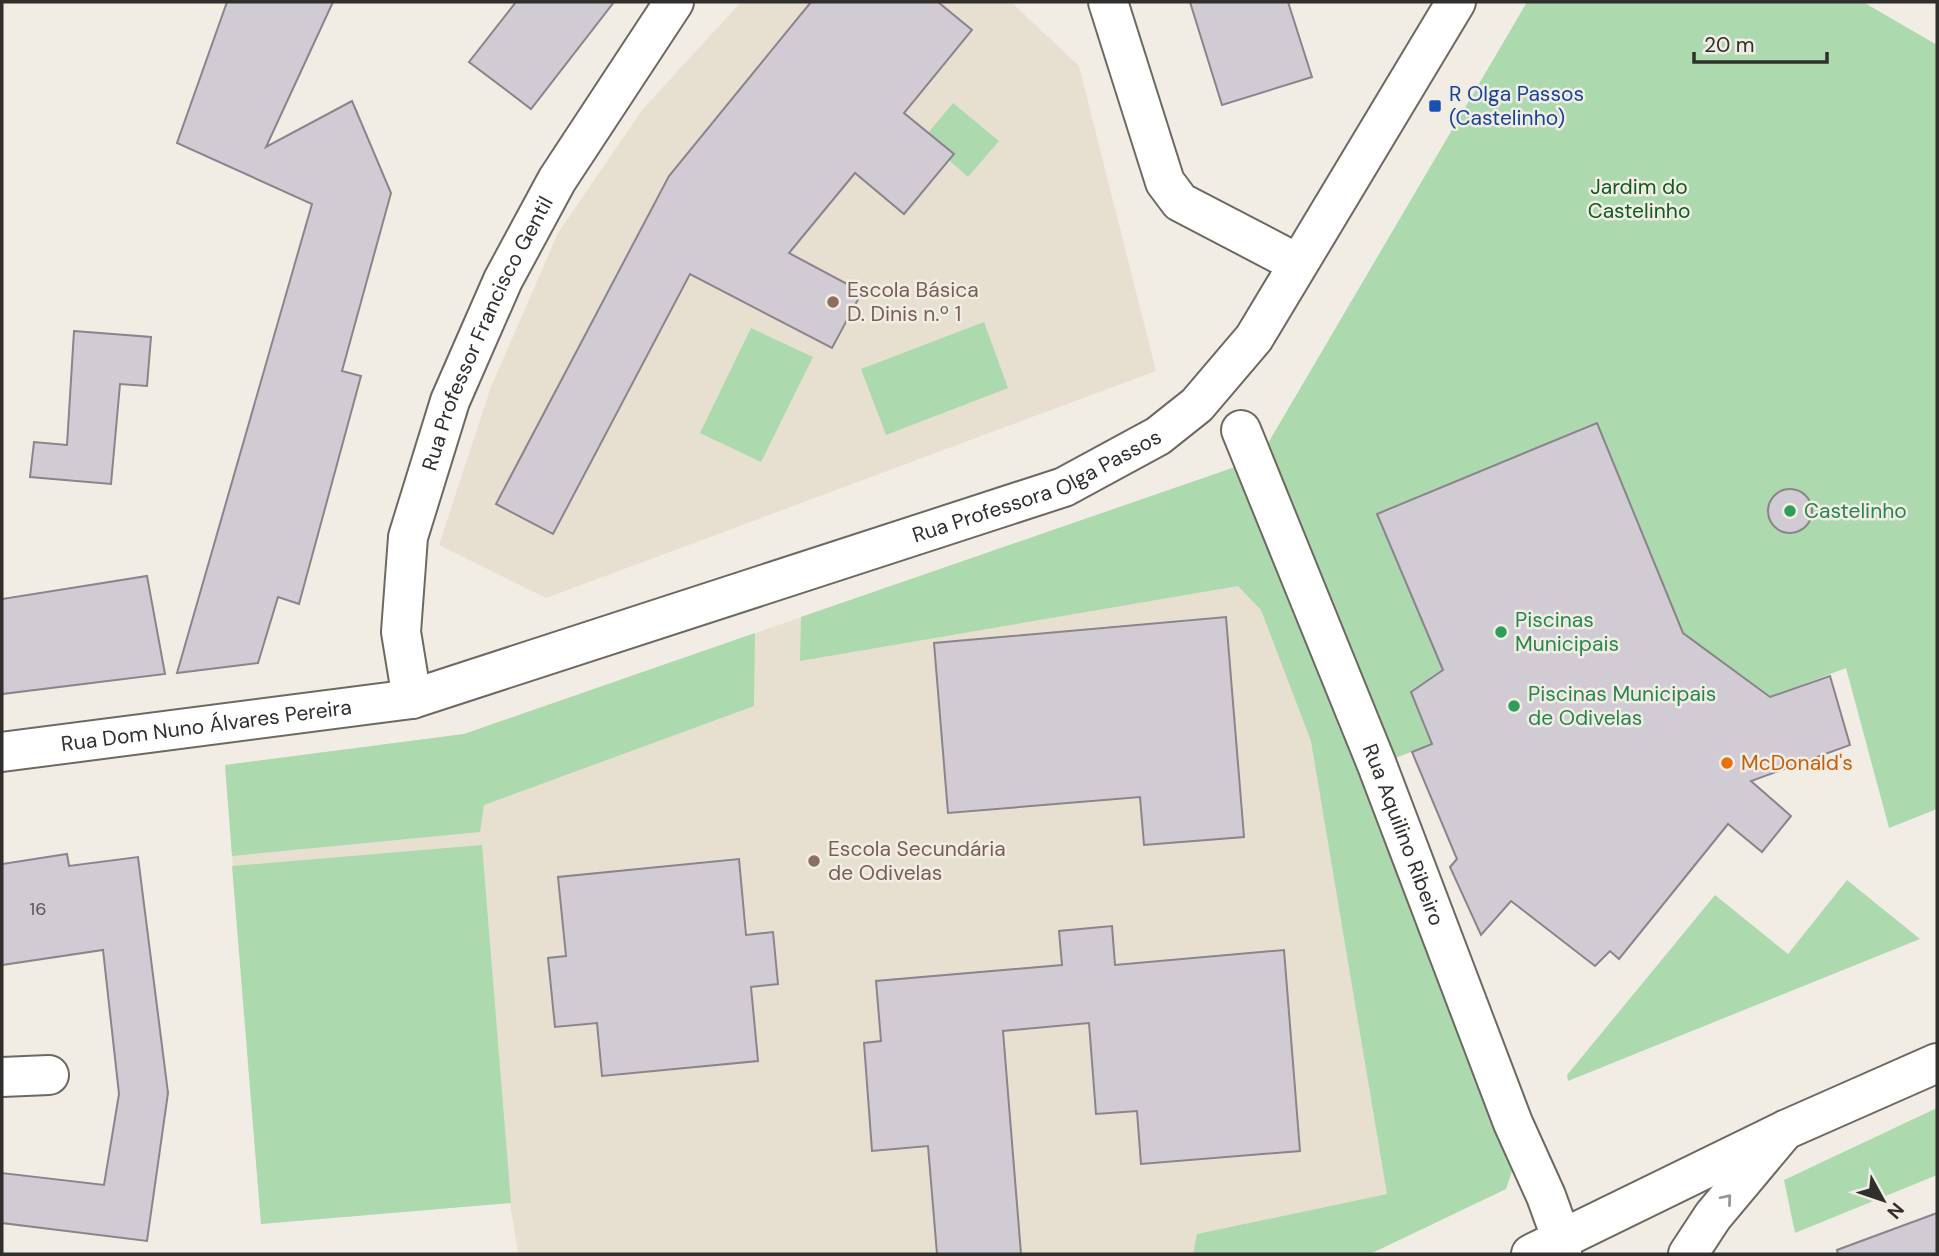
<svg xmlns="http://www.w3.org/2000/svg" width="1939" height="1256" font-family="'DM Sans',sans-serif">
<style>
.built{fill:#e7e0d0}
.green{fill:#acd9ae}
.building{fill:#d1cbd3;stroke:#8a848c;stroke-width:2}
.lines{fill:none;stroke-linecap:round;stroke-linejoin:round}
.minor-casing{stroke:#6d6961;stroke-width:42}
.major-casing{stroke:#6d6961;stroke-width:42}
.minor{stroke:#fff;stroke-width:38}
.major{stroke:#fff;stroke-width:38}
.oneway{stroke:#989796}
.transit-dot{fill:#1a4fb4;stroke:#f1ede4;stroke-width:2.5}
.education-dot{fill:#8d6e63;stroke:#f1ede4;stroke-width:2.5}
.leisure-dot{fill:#2e9e5b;stroke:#f1ede4;stroke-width:2.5}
.food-dot{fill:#e8710a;stroke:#f1ede4;stroke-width:2.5}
.labels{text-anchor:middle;stroke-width:5;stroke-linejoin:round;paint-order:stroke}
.number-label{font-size:18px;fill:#595656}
.transit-label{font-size:21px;fill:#164399;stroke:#f1ede4;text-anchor:start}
.park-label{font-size:21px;fill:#0d5c1e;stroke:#f1ede4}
.education-label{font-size:21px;fill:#785e54;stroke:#f1ede4;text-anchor:start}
.street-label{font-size:21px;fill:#312f2c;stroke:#f1ede4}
.leisure-label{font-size:21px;fill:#27864d;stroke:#f1ede4;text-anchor:start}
.food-label{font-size:21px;fill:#c56008;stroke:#f1ede4;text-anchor:start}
</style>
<rect width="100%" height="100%" fill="#f1ede4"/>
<g class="built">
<path d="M 741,2 L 1011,2 L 1079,66 L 1156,371 L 546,598 L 439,545 L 491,387 L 558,233 L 642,110 Z"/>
<path d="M 1241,465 L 1506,1189 L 1370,1254 L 518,1254 L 510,1203 L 261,1224 L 225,765 L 464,734 Z"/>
</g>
<g class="green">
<path d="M 1527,2 L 1863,2 L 1937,45 L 1937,809 L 1889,828 L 1846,668 L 1770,697 L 1682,633 L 1597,423 L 1378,514 L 1443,670 L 1411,692 L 1432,744 L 1377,765 L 1257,462 Z"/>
<path d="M 953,103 L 999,141 L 968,177 L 949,160 L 954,154 L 928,133 Z"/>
<path d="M 984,322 L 1008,388 L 886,435 L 861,369 Z"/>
<path d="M 751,328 L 813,357 L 761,462 L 700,433 Z"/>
<path d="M 1241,465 L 1515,1162 L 1506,1189 L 1370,1254 L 1193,1254 L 1197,1234 L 1387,1194 L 1311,741 L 1261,610 L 1238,586 L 800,661 L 801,617 Z"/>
<path d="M 755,633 L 754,706 L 484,805 L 480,832 L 232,856 L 225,765 L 464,734 Z"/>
<path d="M 482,845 L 511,1203 L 261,1224 L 232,866 Z"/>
<path d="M 1847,880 L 1920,939 L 1568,1081 L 1567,1075 L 1715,895 L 1788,954 Z"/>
<path d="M 1937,1108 L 1937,1175 L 1795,1233 L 1784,1180 Z"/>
</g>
<g class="building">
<path d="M 227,2 L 333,2 L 266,147 L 352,101 L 391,193 L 342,371 L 361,376 L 299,604 L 278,597 L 258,663 L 177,673 L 312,204 L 177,143 Z"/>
<path d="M 516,2 L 614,2 L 531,109 L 469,62 Z"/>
<path d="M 811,2 L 938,2 L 972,30 L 904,113 L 954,154 L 904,214 L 855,173 L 789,253 L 862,292 L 832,348 L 690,274 L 553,534 L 496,504 L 669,176 Z"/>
<path d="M 1190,2 L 1288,2 L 1312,77 L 1222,105 Z"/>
<path d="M 74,331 L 151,337 L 147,386 L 120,384 L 111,484 L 30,477 L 34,442 L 67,445 Z"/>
<path d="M 1597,423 L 1683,633 L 1770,697 L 1830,676 L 1850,745 L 1751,781 L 1791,816 L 1762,852 L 1728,824 L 1619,959 L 1610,951 L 1595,966 L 1511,901 L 1481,935 L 1450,867 L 1457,859 L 1412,752 L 1432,744 L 1411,692 L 1443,670 L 1377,514 Z"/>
<circle cx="1790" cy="511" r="22"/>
<path d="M 147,576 L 165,674 L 2,694 L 2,599 Z"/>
<path d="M 1226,617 L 1244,837 L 1144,845 L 1140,797 L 948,813 L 934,643 Z"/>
<path d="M 67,854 L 69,866 L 138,857 L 168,1093 L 147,1241 L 2,1223 L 2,1173 L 104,1185 L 119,1094 L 103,950 L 2,965 L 2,864 Z"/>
<path d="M 739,859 L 746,935 L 773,932 L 778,984 L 751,987 L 758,1061 L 602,1076 L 597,1023 L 555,1027 L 548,958 L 566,956 L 558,877 Z"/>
<path d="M 1112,926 L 1115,965 L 1284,950 L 1300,1151 L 1141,1164 L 1137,1111 L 1096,1114 L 1089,1023 L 1003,1031 L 1021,1254 L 937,1254 L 928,1146 L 872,1151 L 864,1043 L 881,1041 L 876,981 L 1062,965 L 1059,931 Z"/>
<path d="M 1937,1213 L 1937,1254 L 1838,1254 L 1837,1250 Z"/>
</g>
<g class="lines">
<g class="minor-casing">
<g id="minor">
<path d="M 1108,2 L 1165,182 L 1180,202 L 1297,263"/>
<path id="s1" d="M 1241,430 L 1377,765 L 1513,1123 L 1546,1196 L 1562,1240 L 1562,1254"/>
<path id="s2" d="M 412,699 L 401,632 L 408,537 L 450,401 L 503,280 L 557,180 L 674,2"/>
<path id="s3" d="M 2,752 L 412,699 L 1064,487 L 1158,436 L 1197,405 L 1254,338 L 1456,2"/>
<path d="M 2,1077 L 49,1075"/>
<path d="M 1688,1254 L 1713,1216 L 1785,1130"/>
</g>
</g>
<g class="major-casing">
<path id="major" d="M 1531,1254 L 1785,1130 L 1937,1063"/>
</g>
<use href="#minor" class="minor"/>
<use href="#major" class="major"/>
</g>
<defs><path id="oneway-chevron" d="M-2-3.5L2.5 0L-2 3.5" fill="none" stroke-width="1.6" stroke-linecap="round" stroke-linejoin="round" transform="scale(1.75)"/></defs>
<use class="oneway" href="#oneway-chevron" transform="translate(1727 1199) rotate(-50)"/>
<rect class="transit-dot" x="1428" y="99" width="14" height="14" rx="3.5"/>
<g class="education-dot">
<circle cx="833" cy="302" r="7"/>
<circle cx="814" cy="861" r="7"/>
</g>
<g class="leisure-dot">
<circle cx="1790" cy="511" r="7"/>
<circle cx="1501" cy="632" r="7"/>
<circle cx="1514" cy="706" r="7"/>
</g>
<circle class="food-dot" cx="1727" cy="763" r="7"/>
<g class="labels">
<g class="number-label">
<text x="38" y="915">16</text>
</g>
<g class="transit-label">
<text x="1449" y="101">R Olga Passos<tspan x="1449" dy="24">(Castelinho)</tspan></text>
</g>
<g class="park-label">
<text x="1639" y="194">Jardim do<tspan x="1639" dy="24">Castelinho</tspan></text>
</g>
<g class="education-label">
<text x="847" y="297">Escola Básica<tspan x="847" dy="24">D. Dinis n.º 1</tspan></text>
<text x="828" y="856">Escola Secundária<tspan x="828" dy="24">de Odivelas</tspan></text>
</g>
<g class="street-label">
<text dy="7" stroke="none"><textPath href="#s2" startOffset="382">Rua Professor Francisco Gentil</textPath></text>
<text dy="7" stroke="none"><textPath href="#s3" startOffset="1074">Rua Professora Olga Passos</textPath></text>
<text dy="7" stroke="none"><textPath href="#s3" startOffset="206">Rua Dom Nuno Álvares Pereira</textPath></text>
<text dy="7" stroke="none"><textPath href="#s1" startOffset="436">Rua Aquilino Ribeiro</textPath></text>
</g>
<g class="leisure-label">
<text x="1804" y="518">Castelinho</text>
<text x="1515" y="627">Piscinas<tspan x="1515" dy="24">Municipais</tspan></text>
<text x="1528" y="701">Piscinas Municipais<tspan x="1528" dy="24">de Odivelas</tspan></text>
</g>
<g class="food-label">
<text x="1741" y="770">McDonald's</text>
</g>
</g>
<rect width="1939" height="1256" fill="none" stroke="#312f2c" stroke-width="7"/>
<g transform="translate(1883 1200) rotate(130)" stroke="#f1ede4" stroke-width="5" paint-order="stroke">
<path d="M0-5L12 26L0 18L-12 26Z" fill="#312f2c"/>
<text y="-10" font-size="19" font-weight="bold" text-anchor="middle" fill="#312f2c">N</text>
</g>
<path d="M1694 52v10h133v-10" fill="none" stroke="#312f2c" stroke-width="3.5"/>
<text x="1704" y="52" font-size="21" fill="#312f2c" stroke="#f1ede4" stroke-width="5" paint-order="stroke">20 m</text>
</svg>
